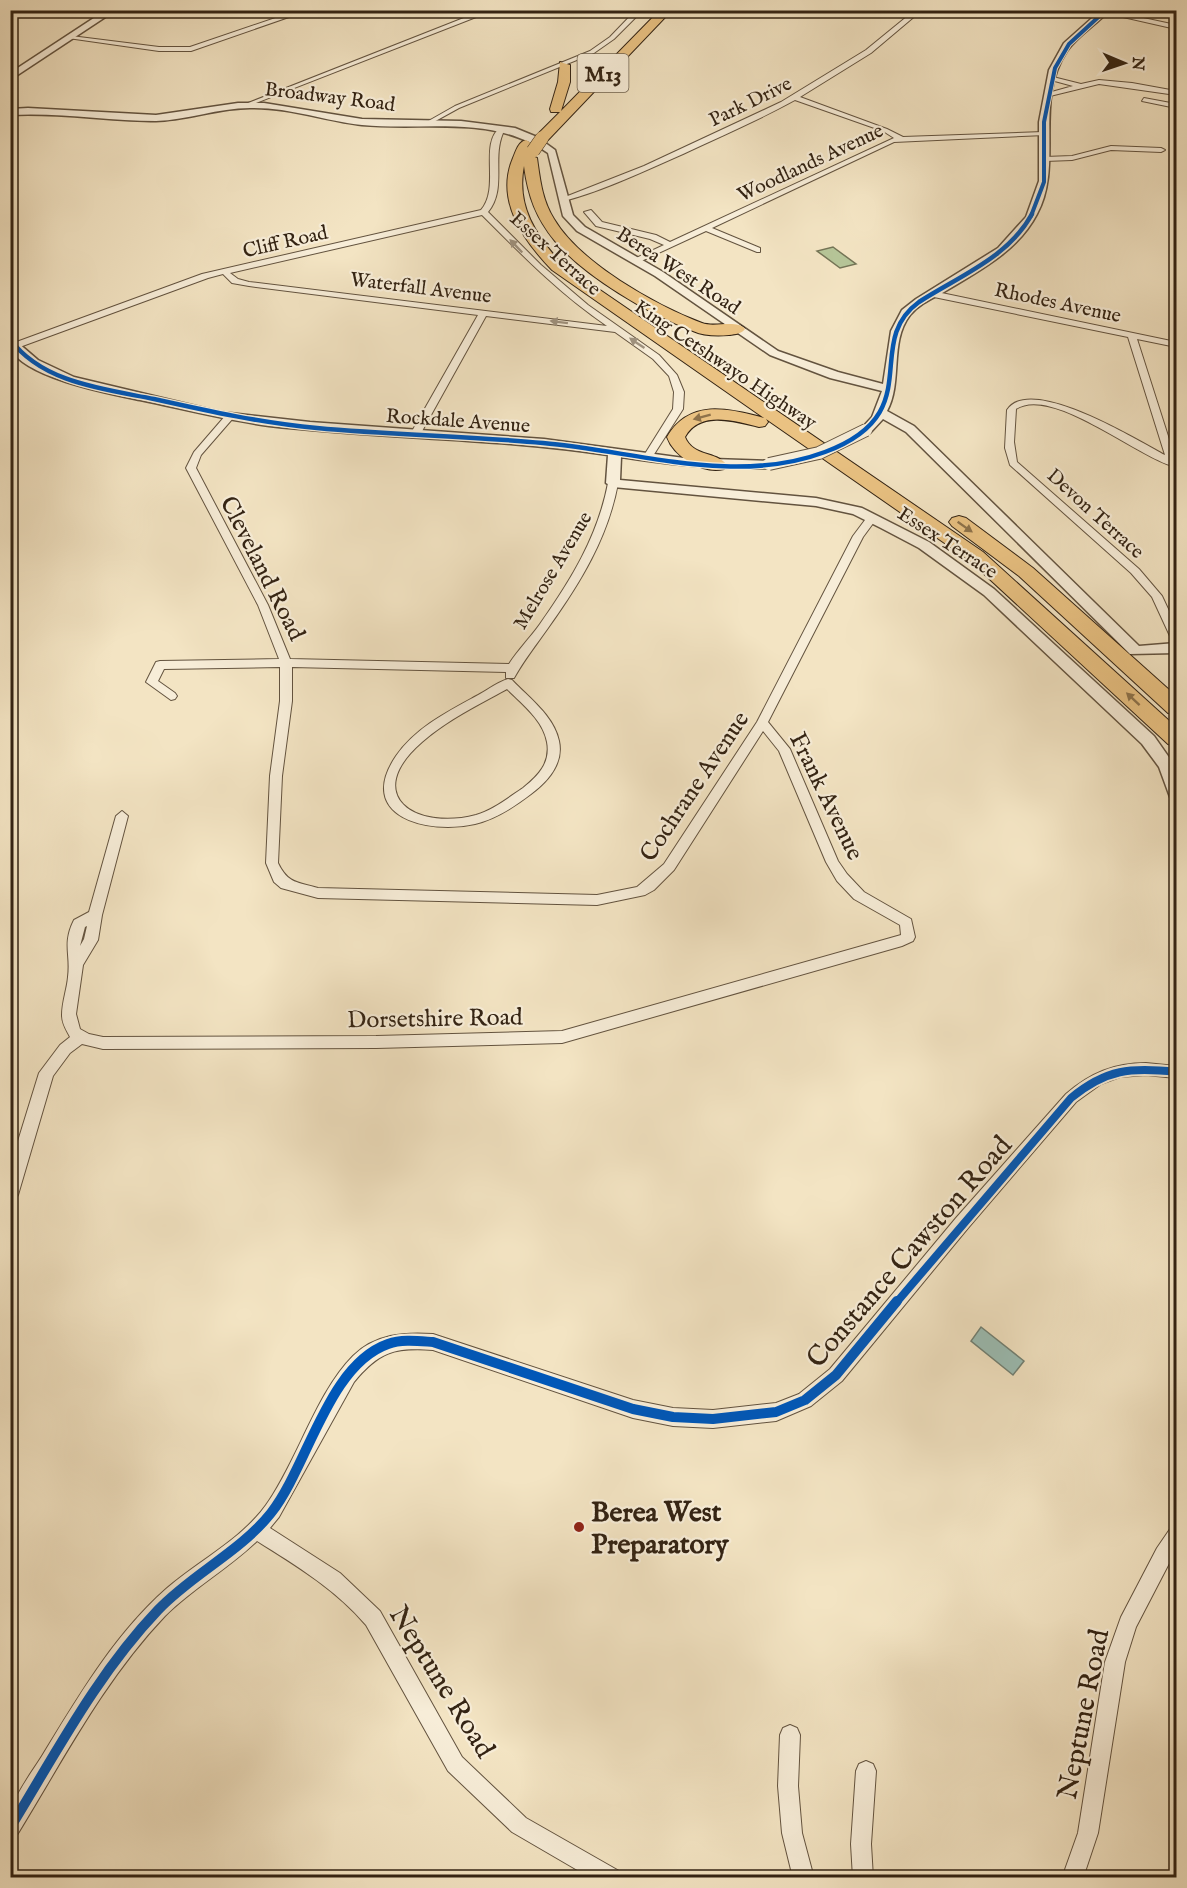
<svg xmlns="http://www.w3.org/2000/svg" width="1187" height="1888" font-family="'IM FELL English',serif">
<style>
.green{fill:#b6c598;stroke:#747456;stroke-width:1.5}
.water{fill:#9bbeb5;stroke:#718074;stroke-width:1.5}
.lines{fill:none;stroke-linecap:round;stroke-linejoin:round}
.minor-casing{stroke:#63533f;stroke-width:2}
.tertiary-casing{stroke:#63533f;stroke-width:3}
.motorway-casing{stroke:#332313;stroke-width:2}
.minor{fill:#f7edd8;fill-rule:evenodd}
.tertiary{fill:#f7edd8;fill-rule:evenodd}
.motorway{fill:#eac282;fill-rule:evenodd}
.tertiary-bridge-casing{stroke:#63533f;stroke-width:14;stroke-linecap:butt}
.motorway-bridge-casing{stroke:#332313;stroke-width:14;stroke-linecap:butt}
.tertiary-bridge{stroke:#f7edd8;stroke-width:12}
.motorway-bridge{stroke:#eac282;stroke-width:13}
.cycleway-far3-casing{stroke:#f7edd8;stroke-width:6}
.cycleway-far2-casing{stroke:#f7edd8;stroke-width:7}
.cycleway-far1-casing{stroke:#f7edd8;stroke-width:12}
.cycleway-casing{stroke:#f7edd8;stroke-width:14}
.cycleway-far3{stroke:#0057b8;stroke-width:4}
.cycleway-far2{stroke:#0057b8;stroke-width:4.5}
.cycleway-far1{stroke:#0057b8;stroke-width:8}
.cycleway{stroke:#0057b8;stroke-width:10}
.oneway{fill:#9f927f}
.oneway2{fill:#8e724a}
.poi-dot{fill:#8f2418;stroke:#f7edd8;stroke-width:2}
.labels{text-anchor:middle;stroke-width:4.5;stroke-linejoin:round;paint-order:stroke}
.far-street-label{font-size:20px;fill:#332313;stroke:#f7edd8}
.shield{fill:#f7edd8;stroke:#6e604e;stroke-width:1.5}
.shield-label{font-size:22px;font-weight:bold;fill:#332313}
.street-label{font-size:24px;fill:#332313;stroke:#f7edd8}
.near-street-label{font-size:28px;fill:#332313;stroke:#f7edd8}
.near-poi-label{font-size:28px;font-weight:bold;fill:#332313;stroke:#f7edd8;text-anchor:start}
</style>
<rect width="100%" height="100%" fill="#f3e4c3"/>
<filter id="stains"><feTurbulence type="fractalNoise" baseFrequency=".00333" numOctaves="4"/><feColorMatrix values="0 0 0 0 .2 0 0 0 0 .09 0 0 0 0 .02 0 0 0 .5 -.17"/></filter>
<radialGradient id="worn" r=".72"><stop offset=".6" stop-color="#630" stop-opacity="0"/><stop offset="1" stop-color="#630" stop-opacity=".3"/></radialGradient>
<path class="green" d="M 833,247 L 856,264 L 840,268 L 817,251 Z"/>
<path class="water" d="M 981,1327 L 1024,1361 L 1013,1375 L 971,1341 Z"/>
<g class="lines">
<g class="minor-casing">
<g id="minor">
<path d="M 299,10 L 309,10 L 191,51 L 159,51 L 68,38 L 71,36 L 159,47 L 190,47 Z"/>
<path d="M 484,10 L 494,10 L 248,106 L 243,105 Z"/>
<path d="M 636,10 L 643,10 L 614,39 L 594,53 L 459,108 L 430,124 L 425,123 L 455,106 L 590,51 L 610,37 Z"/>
<path d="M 915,10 L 922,10 L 871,53 L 800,97 L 887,129 L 903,137 L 1043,132 L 1045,133 L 1045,135 L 894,142 L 712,228 L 760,248 L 760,252 L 757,252 L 706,231 L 637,263 L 633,261 L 634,259 L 664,245 L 650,239 L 596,226 L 584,212 L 591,210 L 602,222 L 656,235 L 670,242 L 894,138 L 883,131 L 795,100 C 759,120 721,136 683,154 C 644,171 605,190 564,201 L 560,199 L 644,166 L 781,102 L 866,50 Z"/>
<path d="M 1106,10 L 1176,25 L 1176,29 L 1101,12 Z"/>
<path d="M 1053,77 L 1081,84 L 1099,80 L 1132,83 L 1176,91 L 1176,95 L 1099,84 L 1050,96 L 1048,93 L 1073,86 L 1051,80 Z"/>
<path d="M 1144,98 L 1176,104 L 1176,108 L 1142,101 Z"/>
<path d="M 501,127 L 505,129 C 490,156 508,188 488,212 L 541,265 L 588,305 L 659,355 L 677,375 L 684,392 L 683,409 L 651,459 L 643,457 L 673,409 L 674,392 L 669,376 L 653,359 L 615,332 L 486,316 L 421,433 L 416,436 L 411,433 L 478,315 L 249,286 L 232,283 L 223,274 L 208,278 L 17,348 L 10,347 L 11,344 L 202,274 L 481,210 C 501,187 478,143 501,127 ZM 482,215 C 522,255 560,294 607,326 L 249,282 L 238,279 L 230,273 Z"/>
<path d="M 1111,146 L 1161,148 L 1165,150 L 1161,152 L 1111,150 L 1072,160 L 1045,161 L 1041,159 L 1045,157 L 1072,156 Z"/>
<path d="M 932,291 L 1176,342 L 1176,347 L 1137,339 L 1176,461 L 1176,467 C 1138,458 1052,385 1016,409 L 1014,442 L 1017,462 L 1139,569 L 1162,596 L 1176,626 L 1176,639 L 1170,636 L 1152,597 L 1131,573 L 1010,465 L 1005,448 L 1007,410 C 1030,374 1137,440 1165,455 L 1128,337 L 929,296 L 929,292 Z"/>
<path d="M 226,415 L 234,417 L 201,455 L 196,468 L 268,605 L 290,659 L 509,664 C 518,650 530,638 540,624 C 571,580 598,536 608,483 L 613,480 L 618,483 C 608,538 580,583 548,628 C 536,645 524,660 514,678 L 506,678 L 506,672 L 292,667 L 292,701 L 282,776 L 278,863 C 288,884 298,882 318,888 L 597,895 L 637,887 L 664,864 L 757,722 L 853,536 L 868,516 L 872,515 L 877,518 L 863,537 L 768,722 L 790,749 L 838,861 L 847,874 L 864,892 L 911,919 L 915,937 L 913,941 L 902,946 L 562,1043 L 376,1048 L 103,1049 L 82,1044 L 70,1053 L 53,1076 L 18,1195 L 15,1200 L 10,1202 L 10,1167 L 39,1073 L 60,1045 L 70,1037 C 66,1029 62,1024 62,1015 C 62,1002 67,989 68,977 C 71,954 62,944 74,920 L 89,912 L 116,816 L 122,811 L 128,816 L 102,915 L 98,940 L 83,965 L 76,1014 L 80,1029 L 89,1034 L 103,1037 L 376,1036 L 562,1031 L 901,935 L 900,925 L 854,899 L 837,881 L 826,862 L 779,751 L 763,731 L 674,870 L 654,890 L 645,895 L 597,905 L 318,898 L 281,888 L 274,882 L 266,863 L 270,776 L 280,701 L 280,667 L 164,669 L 158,681 L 175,693 L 177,696 L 175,699 L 171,700 L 146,682 L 156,662 L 160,661 L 279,659 L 258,605 L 186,468 L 194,452 ZM 87,926 L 84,939 L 80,946 L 85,927 Z"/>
<path d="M 508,679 L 512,680 C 529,698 554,716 559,741 C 564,764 547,782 531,794 C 514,807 496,819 475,824 C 428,835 355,817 396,756 C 416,727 449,711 480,694 C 489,689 498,682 508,679 ZM 507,689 C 522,704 543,720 547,742 C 551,763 538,776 523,788 C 508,798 493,810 476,815 C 415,831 361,795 422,742 C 447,720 478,705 507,689 Z"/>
<path d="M 1146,1063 L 1176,1066 L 1176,1078 L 1146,1075 L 1120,1077 L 1101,1084 L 1076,1102 L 968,1228 L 842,1381 L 811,1406 L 776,1421 L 713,1428 L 673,1426 L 633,1418 L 433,1350 C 394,1347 379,1352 354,1382 L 279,1517 L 270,1528 L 340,1573 L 380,1611 L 462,1757 L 526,1818 L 619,1871 L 622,1878 L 591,1878 L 512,1832 L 448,1771 L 366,1625 C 335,1589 297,1566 257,1541 C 228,1569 193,1588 165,1616 C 104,1680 63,1760 17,1835 L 10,1838 C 10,1829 8,1815 12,1807 C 19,1789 32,1772 42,1756 C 78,1697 114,1635 166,1589 C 198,1561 241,1540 266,1505 C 297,1462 316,1393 353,1356 C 375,1334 404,1332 433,1334 L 633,1400 L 673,1408 L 713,1410 L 776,1403 L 799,1394 L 830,1369 L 956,1218 L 1066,1094 C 1090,1073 1114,1063 1146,1063 Z"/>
<path d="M 1176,1526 L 1176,1550 L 1136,1627 L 1125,1662 L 1098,1833 L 1083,1878 L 1062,1878 L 1078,1833 L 1105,1662 L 1121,1617 L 1157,1548 L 1170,1529 Z"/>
<path d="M 790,1725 L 797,1728 L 800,1735 L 798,1786 L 802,1833 L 814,1878 L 793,1878 L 782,1833 L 778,1786 L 780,1735 L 783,1728 Z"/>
<path d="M 866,1761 L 873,1764 L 876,1771 L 871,1844 L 873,1878 L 853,1878 L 851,1844 L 856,1771 L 859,1764 Z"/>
</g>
</g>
<g class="tertiary-casing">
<g id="tertiary">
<path d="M 106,10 L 116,10 L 10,80 L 10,73 Z"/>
<path d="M 1101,10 L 1110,10 C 1096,25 1078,35 1067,51 C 1033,102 1064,165 1037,214 C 1018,251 979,271 944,292 C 933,298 919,304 910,315 C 889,342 903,382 887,411 L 914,426 L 1139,646 L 1176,643 L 1176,653 L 1130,654 L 906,432 L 883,419 L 870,433 L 862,433 L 860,430 L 872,417 L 882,391 L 830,378 L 770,355 L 655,276 L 577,231 L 563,216 L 548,153 C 492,114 426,131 362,125 C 325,121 289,107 250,108 C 218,108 188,120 156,121 C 107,121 59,112 10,115 L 10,109 L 28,108 L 156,115 L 238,103 L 264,103 L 362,119 L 461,121 L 515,128 L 537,137 L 555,150 L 573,215 L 585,227 L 663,272 L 778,351 L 838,372 L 883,384 L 891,331 L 902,310 L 916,299 L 998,248 L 1026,217 L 1039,181 L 1039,122 L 1049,70 L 1064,43 Z"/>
<path d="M 10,336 L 38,360 L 74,377 L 221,412 L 310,422 L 544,439 L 684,458 L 774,461 L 774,467 L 769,468 C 719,470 671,465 621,457 L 620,480 L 816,498 L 862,508 L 929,542 L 994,589 L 1154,736 L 1175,766 L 1176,799 L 1170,797 L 1159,767 L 1142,744 L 984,595 L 919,548 L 881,528 L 853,514 L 816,506 L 613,487 L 606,483 L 608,455 C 496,438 382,439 269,426 C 225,420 183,409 140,400 C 111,394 25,378 11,349 C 10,345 10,340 10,336 Z"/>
</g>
</g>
<g class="motorway-casing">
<g id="motorway">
<path d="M 660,10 L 672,10 L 547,141 L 537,141 L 537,135 L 560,112 L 551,112 L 550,109 L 558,82 L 560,62 L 570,65 L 570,82 L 561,111 Z"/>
<path d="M 526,140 L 533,144 L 528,154 L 537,158 C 540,179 542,200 554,219 C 580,263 655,305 702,323 C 714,328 737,319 745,329 C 741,334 736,334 729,335 C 717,336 704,336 693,331 C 649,314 585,277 555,241 C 536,218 528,196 524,166 C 516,206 536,236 562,264 L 983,552 L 1176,727 L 1176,747 L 1168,744 L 969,560 L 766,419 L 768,422 L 765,426 L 759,427 C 735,421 700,410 685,437 C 693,457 716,451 727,465 L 724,469 C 703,474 674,457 667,437 C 689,399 728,408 764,418 L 552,270 C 523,240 495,200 513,158 C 516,151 518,142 526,140 Z"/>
<path d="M 959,516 L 966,518 L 1033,568 L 1176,696 L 1176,715 L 1168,713 L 1019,576 L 952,526 L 949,522 L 952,518 Z"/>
</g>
</g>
<use href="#minor" class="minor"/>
<use href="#tertiary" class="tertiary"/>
<use href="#motorway" class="motorway"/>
<g class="tertiary-bridge-casing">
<path id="tertiary-bridge" d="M 769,464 L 819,453 L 866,430"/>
</g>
<g class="motorway-bridge-casing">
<path id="motorway-bridge" d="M 533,151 L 542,138"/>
</g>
<use href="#tertiary-bridge" class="tertiary-bridge"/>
<use href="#motorway-bridge" class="motorway-bridge"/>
<g class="cycleway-far3-casing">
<path id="cycleway-far3" d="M 1031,216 L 1044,182 L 1044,122 L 1055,68 L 1069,44 L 1106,10"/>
</g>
<g class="cycleway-far2-casing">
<path id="cycleway-far2" d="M 10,339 C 42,383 104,389 154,399 C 208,411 262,423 317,428 C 392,435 468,436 543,443 C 636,451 734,486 825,452 C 930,413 861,344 919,302 C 959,276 1008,258 1032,214"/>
</g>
<g class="cycleway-far1-casing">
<path id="cycleway-far1" d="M 896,1303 L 1071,1098 C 1106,1069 1131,1067 1176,1072"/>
</g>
<g class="cycleway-casing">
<path id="cycleway" d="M 10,1828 C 56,1753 97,1674 158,1610 C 192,1574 240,1552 271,1513 C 308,1466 328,1365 388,1344 C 402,1339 418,1341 433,1342 L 633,1409 L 673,1417 L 713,1419 L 776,1412 L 805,1400 L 836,1375 L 897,1301"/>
</g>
<use href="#cycleway-far3" class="cycleway-far3"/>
<use href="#cycleway-far2" class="cycleway-far2"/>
<use href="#cycleway-far1" class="cycleway-far1"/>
<use href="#cycleway" class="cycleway"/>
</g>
<defs><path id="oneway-solid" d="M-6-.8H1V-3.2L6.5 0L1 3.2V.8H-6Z" transform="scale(1.5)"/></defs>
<g class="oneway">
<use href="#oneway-solid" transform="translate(516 246) rotate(-134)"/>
<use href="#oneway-solid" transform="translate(559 322) rotate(-173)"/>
<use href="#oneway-solid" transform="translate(637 343) rotate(-146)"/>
</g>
<g class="oneway2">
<use href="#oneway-solid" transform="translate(702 417) rotate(165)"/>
<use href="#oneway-solid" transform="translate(965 527) rotate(35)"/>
<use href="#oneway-solid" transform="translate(1133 699) rotate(-137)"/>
</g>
<circle class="poi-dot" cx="579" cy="1527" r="6"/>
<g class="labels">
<g class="far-street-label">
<text transform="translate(330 96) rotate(7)" y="7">Broadway Road</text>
<text transform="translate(750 101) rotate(-26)" y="7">Park Drive</text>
<text transform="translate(810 162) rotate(-25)" y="7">Woodlands Avenue</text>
<text transform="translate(285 241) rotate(-13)" y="7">Cliff Road</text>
<text transform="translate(556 253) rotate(42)" y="7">Essex Terrace</text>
<text transform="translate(679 270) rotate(33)" y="7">Berea West Road</text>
<text transform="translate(421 287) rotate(7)" y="7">Waterfall Avenue</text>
<text transform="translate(1058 302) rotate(12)" y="7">Rhodes Avenue</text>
<text transform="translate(726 364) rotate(34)" y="7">King Cetshwayo Highway</text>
<text transform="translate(458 420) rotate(4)" y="7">Rockdale Avenue</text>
<text transform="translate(1096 513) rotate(42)" y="7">Devon Terrace</text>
<text transform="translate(948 542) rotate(33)" y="7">Essex Terrace</text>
<text transform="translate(552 570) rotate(-59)" y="7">Melrose Avenue</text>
</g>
<rect class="shield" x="577.5" y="54" width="51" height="38" rx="4.5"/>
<g class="shield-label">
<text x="603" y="81">M13</text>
</g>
<g class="street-label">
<text transform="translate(263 568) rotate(63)" y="8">Cleveland Road</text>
<text transform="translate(694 786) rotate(-56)" y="8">Cochrane Avenue</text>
<text transform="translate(827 796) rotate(64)" y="8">Frank Avenue</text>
<text transform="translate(435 1018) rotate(-1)" y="8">Dorsetshire Road</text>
</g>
<g class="near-street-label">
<text transform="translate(908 1251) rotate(-49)" y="10">Constance Cawston Road</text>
<text transform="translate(443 1681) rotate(58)" y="10">Neptune Road</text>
<text transform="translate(1082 1714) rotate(-79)" y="10">Neptune Road</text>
</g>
<g class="near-poi-label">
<text x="591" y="1521">Berea West<tspan x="591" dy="32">Preparatory</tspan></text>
</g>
</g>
<rect width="1187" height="1888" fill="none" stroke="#f3e4c3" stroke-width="36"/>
<rect x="12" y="12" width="1163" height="1864" fill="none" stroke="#332313" stroke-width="3"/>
<rect x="18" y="18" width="1151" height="1852" fill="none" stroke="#332313" stroke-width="1.5"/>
<g transform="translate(1124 63) rotate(92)" stroke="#f7edd8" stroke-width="4.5" paint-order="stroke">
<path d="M0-4.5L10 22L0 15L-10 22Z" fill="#332313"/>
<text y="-9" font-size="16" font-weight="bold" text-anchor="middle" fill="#332313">N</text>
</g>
<rect width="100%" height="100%" filter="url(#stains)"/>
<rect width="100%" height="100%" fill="url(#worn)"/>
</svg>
